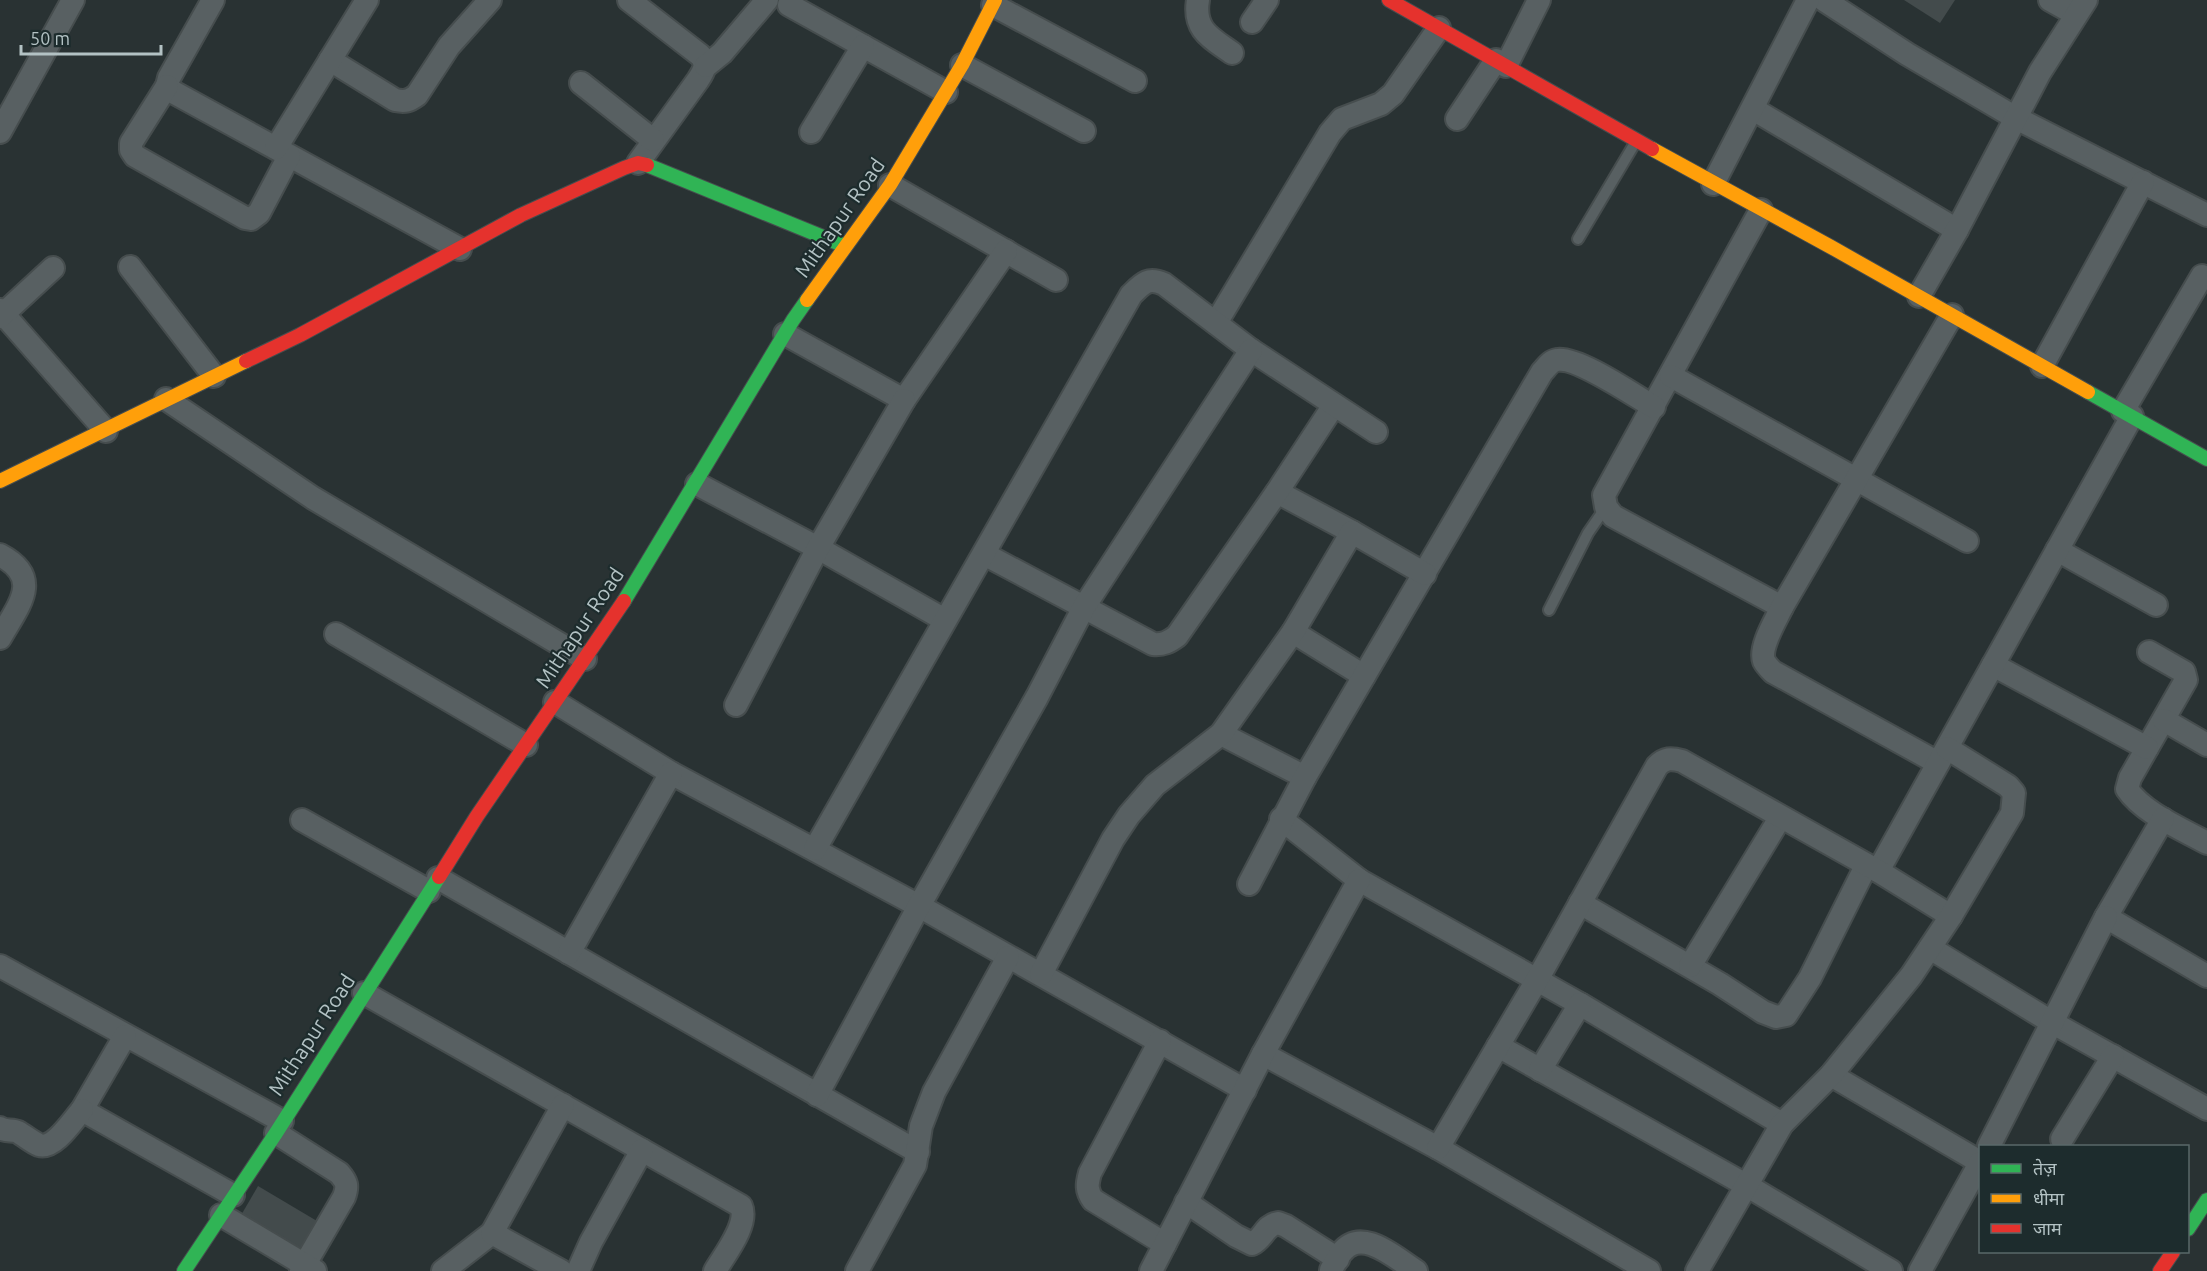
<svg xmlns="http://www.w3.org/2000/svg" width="2207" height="1271" font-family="Ubuntu,'Noto Sans Devanagari',sans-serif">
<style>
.building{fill:#434b4c}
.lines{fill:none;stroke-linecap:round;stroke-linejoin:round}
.lane-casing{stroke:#464d4e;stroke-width:14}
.street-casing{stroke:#464d4e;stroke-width:26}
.fast-casing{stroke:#464d4e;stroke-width:16}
.slow-casing{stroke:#464d4e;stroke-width:16}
.jam-casing{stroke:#464d4e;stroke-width:16}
.lane{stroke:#586062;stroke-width:10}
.street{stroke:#586062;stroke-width:22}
.fast{stroke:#30b455;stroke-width:14}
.slow{stroke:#ff9f0a;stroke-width:14}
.jam{stroke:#e5322d;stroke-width:14}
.labels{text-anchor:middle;stroke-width:4.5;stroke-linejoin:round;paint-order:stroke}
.street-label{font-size:21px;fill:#b3c2c4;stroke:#1d2c2d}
</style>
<rect width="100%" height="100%" fill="#293233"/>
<g class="building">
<path d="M 1904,0 L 1955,0 L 1940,23 Z"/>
<path d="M 258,1186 L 317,1221 L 299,1252 L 240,1217 Z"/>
</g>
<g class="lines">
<g class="lane-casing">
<g id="lane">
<path d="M 1578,239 L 1635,143"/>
<path d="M 1549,610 L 1588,533 L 1606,507"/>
</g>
</g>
<g class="street-casing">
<g id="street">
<path d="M 213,0 L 169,78 L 167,86 L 173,92 L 460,249"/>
<path d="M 629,0 L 700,55 C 708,64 704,71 698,80 L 638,163"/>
<path d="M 1198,0 C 1193,30 1211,38 1232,53"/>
<path d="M 1824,0 L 1907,54 L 2016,118 L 2207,215"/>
<path d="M 2050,0 L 2075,14"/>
<path d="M 789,5 L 946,92"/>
<path d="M 993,5 L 1135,81"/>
<path d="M 1252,22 L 1267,0"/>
<path d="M 330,60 L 395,100 C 405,102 409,101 417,95 L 449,46 L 490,0"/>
<path d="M 962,65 L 1084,131"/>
<path d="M 706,66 L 722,53 L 767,0"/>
<path d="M 1506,66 L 1539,0"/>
<path d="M 581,83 L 653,140"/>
<path d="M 167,86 L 131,143 L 131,150 L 135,156 L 245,218 L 251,219 L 259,213 L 289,156"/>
<path d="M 1753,109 L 1957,230"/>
<path d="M 1457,119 L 1496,60"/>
<path d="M 0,132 L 73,0"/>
<path d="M 811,132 L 863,46"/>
<path d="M 276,148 L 367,0"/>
<path d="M 1713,184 L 1808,0"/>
<path d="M 890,185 L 1056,280"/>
<path d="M 1761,210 L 1604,495 L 1606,507 L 1613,516 L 1782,607"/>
<path d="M 130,267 L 214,376"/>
<path d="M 1919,296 L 1957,230 L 2040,72 L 2086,0"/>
<path d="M 0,310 L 106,431"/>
<path d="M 0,317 L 53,268"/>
<path d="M 1216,323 L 1330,133 L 1342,119 L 1381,104 L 1393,94 L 1439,28"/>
<path d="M 785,334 L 904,400 L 1006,251"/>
<path d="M 2042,366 L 2143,182"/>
<path d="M 1671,376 L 1967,541"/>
<path d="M 166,399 L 313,498 L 585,659"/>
<path d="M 2123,411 L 2202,276"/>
<path d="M 697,484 L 818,548 L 945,620"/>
<path d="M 1277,492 L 1352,532"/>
<path d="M 2057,550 L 2156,605"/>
<path d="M 984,554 L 1153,644 C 1163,645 1169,642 1177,636 L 1277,492 L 1334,405"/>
<path d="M 0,555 C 44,578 18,606 0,638"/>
<path d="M 1293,632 L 1364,676"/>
<path d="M 336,634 L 526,745"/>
<path d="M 2149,652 L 2184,672 L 2186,680 L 2130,778 L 2127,789 C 2143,813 2182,829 2207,843"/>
<path d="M 1993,665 L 2147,748"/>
<path d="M 555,702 L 671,773 L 919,906 L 1245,1090"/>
<path d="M 736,705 L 818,548 L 904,400"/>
<path d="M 2164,720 L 2207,745"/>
<path d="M 1221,734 L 1305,777"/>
<path d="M 1938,763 L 1773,672 C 1770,669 1766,665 1764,661 C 1759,647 1776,620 1782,607 L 1952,315"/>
<path d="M 1281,819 L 1359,880 L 1580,1004 L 1782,1124"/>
<path d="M 2163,819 L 2106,917 L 2207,976"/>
<path d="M 302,820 L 429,891"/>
<path d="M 815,849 L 1131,295 C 1143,283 1148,277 1164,284 L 1251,350 L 1376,432"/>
<path d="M 1878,871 L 2132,416"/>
<path d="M 438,878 L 918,1152"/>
<path d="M 1249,884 L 1305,777 L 1542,372 C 1547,367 1550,361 1557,360 C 1577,356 1635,396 1654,407"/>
<path d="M 1580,903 L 1720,984 L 1763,1012 L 1776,1017 L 1786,1015 L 1810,978 L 1866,866"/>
<path d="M 1930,948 L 2053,1023 L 2207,1109"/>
<path d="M 569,953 L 671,773"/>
<path d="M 0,966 L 282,1121"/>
<path d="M 1690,966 L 1780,818"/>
<path d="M 1041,974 L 1113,839 L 1129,815 L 1155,785 L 1221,734 L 1293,632 L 1352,532 L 1425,574"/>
<path d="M 364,993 L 741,1206 C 749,1224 725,1254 715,1271"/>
<path d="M 125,1036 L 82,1110 L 233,1195"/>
<path d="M 1160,1041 L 1090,1173 C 1087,1184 1086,1190 1093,1200 L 1165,1244"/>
<path d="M 1498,1046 L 1746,1185 L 1891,1271"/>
<path d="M 1263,1054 L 1438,1148 L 1649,1271"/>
<path d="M 1540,1070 L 1580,1004"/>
<path d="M 1831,1075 L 1980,1162"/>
<path d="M 817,1095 L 919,906 L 1037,697 L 1084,607 L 1251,350"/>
<path d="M 0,1128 C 6,1132 12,1129 18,1132 C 25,1136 32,1142 39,1145 C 54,1150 73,1120 82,1110"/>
<path d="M 276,1133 L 339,1173 C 347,1182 348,1186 344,1197 L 301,1271"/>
<path d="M 2062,1139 L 2113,1056"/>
<path d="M 1989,1146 L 2106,917"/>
<path d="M 1438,1148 L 1537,980 L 1657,766 C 1665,758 1671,758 1682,761 L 1878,871 L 1951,916"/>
<path d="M 1186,1202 L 1236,1236 L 1252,1244 C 1263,1239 1265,1225 1278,1223 L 1286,1226 L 1338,1259"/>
<path d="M 221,1215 L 315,1271"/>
<path d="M 1331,1270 C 1334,1265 1337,1258 1341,1253 C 1362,1226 1395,1258 1416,1271"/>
<path d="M 443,1271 L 492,1233"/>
<path d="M 561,1271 L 492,1233 L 563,1105"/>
<path d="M 578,1271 L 591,1242 L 642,1150"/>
<path d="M 857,1271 L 915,1165 L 921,1126 L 934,1092 L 1008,957"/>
<path d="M 1151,1271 L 1263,1054 L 1359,880"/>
<path d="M 1697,1271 L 1782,1124 L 1831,1075 L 1911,976 L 1951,916 L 2012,813 L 2014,793 L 2008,786 L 1947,748"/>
<path d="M 1920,1271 L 1980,1163"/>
</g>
</g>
<g class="fast-casing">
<g id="fast">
<path d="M 647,165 L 845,246"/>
<path d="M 2088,392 L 2207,459"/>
<path d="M 624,601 L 793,320 L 807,300"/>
<path d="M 2188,1229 L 2207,1200"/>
<path d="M 184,1271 L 276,1133 L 439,877"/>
</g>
</g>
<g class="slow-casing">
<g id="slow">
<path d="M 1652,149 L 1831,247 L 2088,392"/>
<path d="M 807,300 L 890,185 L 962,65 L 995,0"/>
<path d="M 0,481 L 246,361"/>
</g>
</g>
<g class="jam-casing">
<g id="jam">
<path d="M 1389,0 L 1652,149"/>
<path d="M 246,361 L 300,335 L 521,215 L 624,168 L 638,163 L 647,165"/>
<path d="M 439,877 L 477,816 L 624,601"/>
<path d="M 2160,1271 L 2173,1252"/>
</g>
</g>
<use href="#lane" class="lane"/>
<use href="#street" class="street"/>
<use href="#fast" class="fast"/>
<use href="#slow" class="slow"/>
<use href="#jam" class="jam"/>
</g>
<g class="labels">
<g class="street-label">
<text transform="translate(840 218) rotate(-55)" y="7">Mithapur Road</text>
<text transform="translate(580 628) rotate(-56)" y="7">Mithapur Road</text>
<text transform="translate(312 1035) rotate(-57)" y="7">Mithapur Road</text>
</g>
</g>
<rect x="1979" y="1145" width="210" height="108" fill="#1d2c2d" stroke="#596869" stroke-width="1.5"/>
<rect x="1991" y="1164" width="30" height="9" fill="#30b455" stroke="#596869" stroke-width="1.5"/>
<text x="2033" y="1175" font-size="18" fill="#b3c2c4">तेज़</text>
<rect x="1991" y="1194" width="30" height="9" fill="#ff9f0a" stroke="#596869" stroke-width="1.5"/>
<text x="2033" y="1205" font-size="18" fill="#b3c2c4">धीमा</text>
<rect x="1991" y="1224" width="30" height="9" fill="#e5322d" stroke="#596869" stroke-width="1.5"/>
<text x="2033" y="1235" font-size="18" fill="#b3c2c4">जाम</text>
<path d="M21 45v9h140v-9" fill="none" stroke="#b3c2c4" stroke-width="3"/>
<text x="30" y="45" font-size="18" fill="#b3c2c4" stroke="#1d2c2d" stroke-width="4.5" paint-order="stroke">50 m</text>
</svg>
